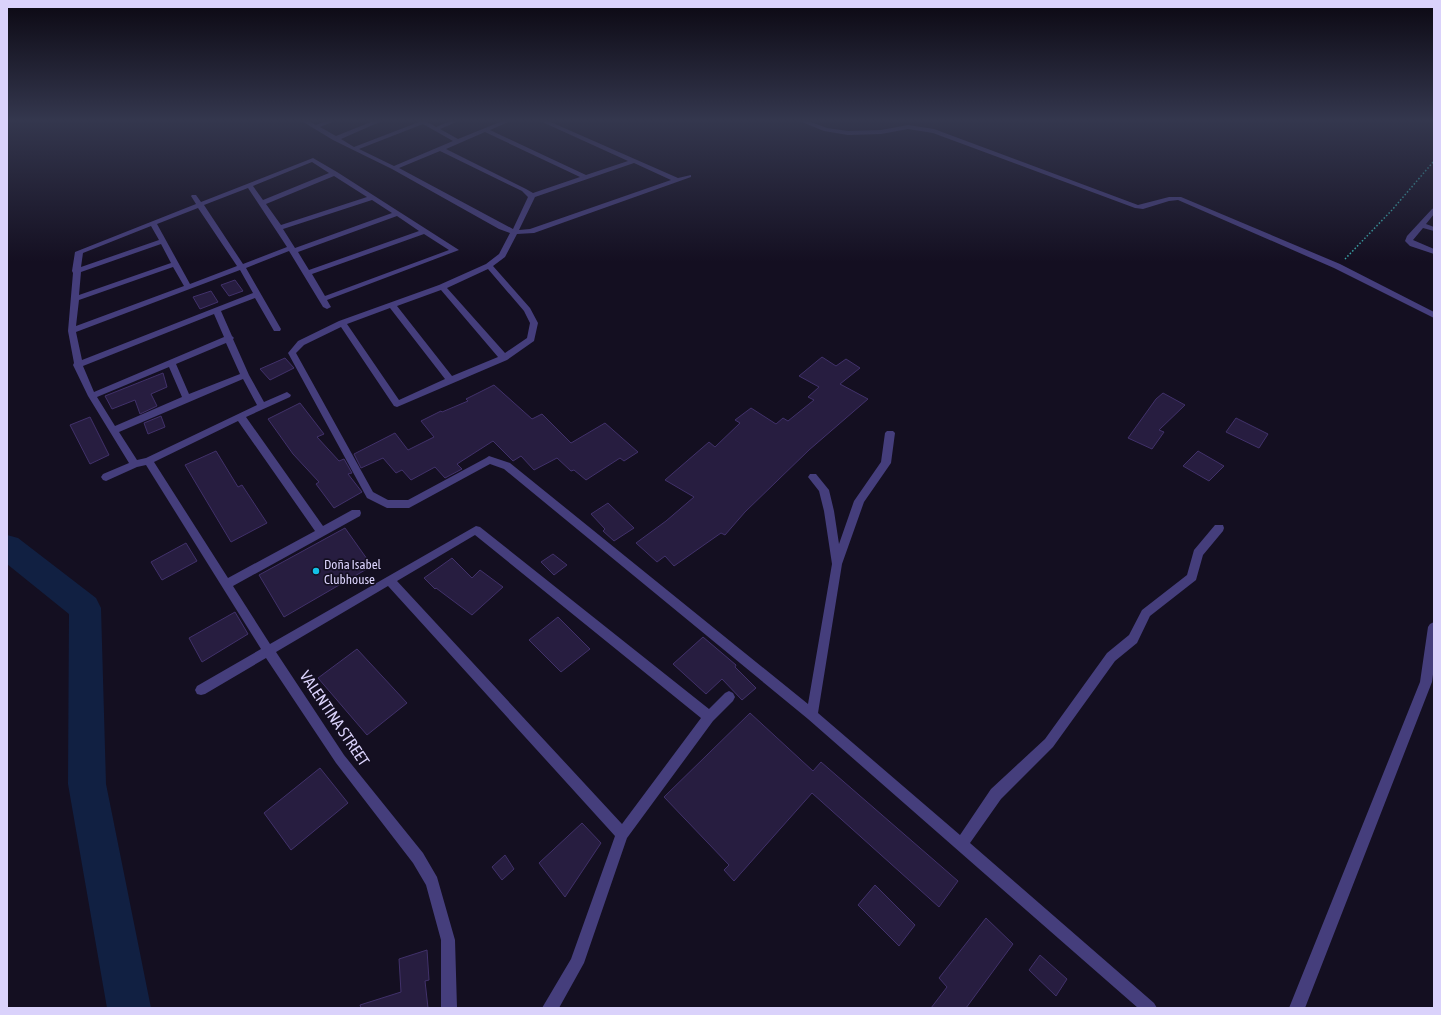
<svg xmlns="http://www.w3.org/2000/svg" width="1441" height="1015" font-family="'Asap Condensed',sans-serif">
<style>
.lines{fill:none;stroke-linecap:round;stroke-linejoin:round}
.river{fill:#112042;fill-rule:evenodd}
.building{fill:#271d40;stroke:#41316a}
.path{stroke:#38a7aa;stroke-width:1.5;stroke-dasharray:1.5 2;stroke-linecap:butt}
.minor{fill:#453e7c;fill-rule:evenodd}
.poi-dot{fill:#13c1e7;stroke:#140f21;stroke-width:1.5}
.labels{text-anchor:middle;stroke-width:3.5;stroke-linejoin:round;paint-order:stroke}
.poi-label{font-size:13px;fill:#dad2fb;stroke:#140f21;text-anchor:start}
.near-street-label{font-size:16px;fill:#dad2fb;stroke:#140f21}
</style>
<rect width="100%" height="100%" fill="#140f21"/>
<g class="lines">
<path class="river" d="M 7,535 L 18,538 L 96,598 L 101,608 L 106,784 L 151,1008 L 107,1008 L 68,784 L 69,614 L 7,564 Z"/>
</g>
<g class="building">
<path d="M 235,280 L 243,291 L 229,296 L 221,285 Z"/>
<path d="M 211,291 L 218,302 L 200,309 L 193,297 Z"/>
<path d="M 822,357 L 836,366 L 846,359 L 860,368 L 840,384 L 868,399 L 809,450 L 745,512 L 725,535 L 721,533 L 674,566 L 665,556 L 657,562 L 636,543 L 666,521 L 694,497 L 665,480 L 709,442 L 715,447 L 740,423 L 735,420 L 751,408 L 776,424 L 783,418 L 788,421 L 814,400 L 808,397 L 819,387 L 799,376 Z"/>
<path d="M 285,358 L 294,368 L 270,380 L 260,369 Z"/>
<path d="M 163,373 L 167,387 L 151,394 L 157,406 L 140,414 L 135,400 L 112,409 L 105,396 Z"/>
<path d="M 494,385 L 532,419 L 542,414 L 571,443 L 605,423 L 638,452 L 624,461 L 620,458 L 586,480 L 574,470 L 571,471 L 557,458 L 534,470 L 521,456 L 513,461 L 493,441 L 457,464 L 462,469 L 445,478 L 435,467 L 411,480 L 402,470 L 396,473 L 383,458 L 361,468 L 354,454 L 395,433 L 408,450 L 434,437 L 421,421 L 441,411 L 442,412 L 468,401 L 466,399 Z"/>
<path d="M 1163,393 L 1185,405 L 1159,430 L 1164,432 L 1152,449 L 1128,438 L 1156,399 Z"/>
<path d="M 300,403 L 324,434 L 317,437 L 339,461 L 344,459 L 352,473 L 348,474 L 362,492 L 334,508 L 316,484 L 319,482 L 293,454 L 268,419 Z"/>
<path d="M 161,416 L 165,427 L 148,434 L 144,423 Z"/>
<path d="M 90,417 L 109,455 L 90,464 L 70,425 Z"/>
<path d="M 1236,418 L 1268,434 L 1259,448 L 1226,432 Z"/>
<path d="M 216,451 L 238,487 L 242,485 L 267,523 L 231,542 L 185,465 Z"/>
<path d="M 1198,451 L 1224,466 L 1209,481 L 1183,466 Z"/>
<path d="M 608,503 L 634,528 L 614,541 L 603,531 L 605,529 L 591,514 Z"/>
<path d="M 345,528 L 372,566 L 284,617 L 259,575 Z"/>
<path d="M 186,543 L 197,561 L 162,580 L 151,562 Z"/>
<path d="M 553,554 L 567,565 L 554,575 L 541,562 Z"/>
<path d="M 452,558 L 472,578 L 480,570 L 503,587 L 472,615 L 436,588 L 435,589 L 424,578 Z"/>
<path d="M 235,612 L 248,634 L 202,662 L 189,638 Z"/>
<path d="M 558,617 L 590,649 L 561,672 L 529,640 Z"/>
<path d="M 703,637 L 736,665 L 735,667 L 756,688 L 742,700 L 722,679 L 706,694 L 673,664 Z"/>
<path d="M 357,649 L 407,703 L 367,735 L 318,678 Z"/>
<path d="M 750,713 L 813,771 L 821,762 L 958,881 L 939,907 L 812,793 L 734,881 L 724,870 L 729,865 L 664,797 Z"/>
<path d="M 320,768 L 348,803 L 291,850 L 264,813 Z"/>
<path d="M 582,823 L 601,843 L 565,897 L 539,863 Z"/>
<path d="M 505,855 L 514,869 L 502,880 L 492,867 Z"/>
<path d="M 875,885 L 915,925 L 899,946 L 858,905 Z"/>
<path d="M 986,918 L 1013,944 L 966,1008 L 931,1008 L 947,987 L 939,978 Z"/>
<path d="M 427,950 L 429,980 L 425,981 L 428,1008 L 361,1008 L 360,1005 L 401,992 L 399,959 Z"/>
<path d="M 1040,955 L 1067,979 L 1056,996 L 1029,970 Z"/>
</g>
<g class="lines">
<path class="path" d="M 1345,259 L 1392,210 L 1434,161"/>
<g class="minor">
<path d="M 300,120 L 307,120 L 316,125 L 329,120 L 337,120 L 320,127 L 336,136 L 376,120 L 384,120 L 341,139 L 354,147 L 419,122 L 417,120 L 424,120 L 436,127 L 453,120 L 461,120 L 440,129 L 458,139 L 505,120 L 513,120 L 490,130 L 586,175 L 628,161 L 538,120 L 546,120 L 678,178 L 691,175 L 691,177 L 534,233 L 517,234 L 505,257 L 493,266 L 530,308 L 538,323 L 534,341 L 507,360 L 397,407 L 394,406 L 341,327 L 304,345 L 296,353 L 373,492 L 388,500 L 408,500 L 486,458 L 489,456 L 510,463 L 808,704 L 832,564 L 824,511 L 819,491 L 808,477 L 810,474 L 816,474 L 829,490 L 834,511 L 839,544 L 854,501 L 881,462 L 885,433 L 887,431 L 893,431 L 895,433 L 891,463 L 864,502 L 842,564 L 818,713 L 960,835 L 991,789 L 1045,739 L 1107,653 L 1129,635 L 1142,610 L 1187,575 L 1194,550 L 1215,525 L 1223,525 L 1224,528 L 1223,531 L 1203,555 L 1196,580 L 1150,616 L 1137,643 L 1115,661 L 1053,747 L 1001,799 L 970,843 L 1154,1003 L 1157,1008 L 1138,1008 L 808,719 L 504,469 L 490,464 L 409,508 L 387,508 L 367,498 L 288,353 L 298,341 L 339,321 L 439,285 L 486,264 L 499,254 L 510,233 L 499,229 L 392,169 L 333,140 ZM 423,124 L 453,141 L 394,166 L 359,149 ZM 485,132 L 580,177 L 533,193 L 526,189 L 446,149 ZM 440,151 L 522,191 L 528,197 L 513,229 L 399,168 ZM 634,163 L 671,180 L 530,229 L 519,230 L 535,197 ZM 488,269 L 524,311 L 530,323 L 527,338 L 505,353 L 447,288 ZM 441,290 L 498,357 L 452,376 L 397,306 ZM 390,308 L 445,379 L 399,400 L 347,324 Z"/>
<path d="M 797,120 L 805,120 L 827,128 L 848,131 L 881,130 L 908,125 L 934,129 L 1138,205 L 1169,197 L 1181,197 L 1340,264 L 1434,312 L 1434,318 L 1334,268 L 1178,200 L 1169,201 L 1143,209 L 1135,208 L 933,133 L 908,129 L 881,134 L 848,135 L 824,131 Z"/>
<path d="M 313,158 L 337,172 L 459,250 L 327,300 L 331,307 L 327,309 L 323,307 L 289,251 L 246,268 L 281,329 L 280,331 L 274,331 L 255,298 L 221,311 L 232,336 L 234,338 L 233,339 L 249,375 L 264,402 L 287,392 L 291,395 L 290,397 L 246,417 L 323,526 L 352,510 L 360,510 L 361,513 L 360,516 L 233,586 L 270,644 L 476,526 L 480,527 L 709,709 L 725,693 L 729,691 L 733,693 L 735,697 L 733,701 L 713,721 L 627,838 L 584,963 L 559,1008 L 542,1008 L 571,959 L 615,836 L 388,586 L 276,652 L 344,755 L 423,853 L 437,877 L 455,940 L 457,1008 L 441,1008 L 441,940 L 426,885 L 413,863 L 336,763 L 266,658 L 205,694 L 201,695 L 197,694 L 195,690 L 197,686 L 261,649 L 146,465 L 137,467 L 106,481 L 103,480 L 101,477 L 103,474 L 129,463 L 88,396 L 73,365 L 74,363 L 68,331 L 73,273 L 72,271 L 75,252 L 196,204 L 191,196 L 192,195 L 196,195 L 201,202 ZM 312,162 L 329,173 L 263,200 L 253,186 ZM 334,176 L 367,197 L 281,225 L 266,204 ZM 248,188 L 287,247 L 243,264 L 204,205 ZM 372,200 L 392,213 L 295,248 L 283,229 ZM 198,208 L 237,266 L 190,284 L 157,224 ZM 397,216 L 419,231 L 309,270 L 298,252 ZM 151,226 L 159,240 L 81,267 L 83,253 ZM 424,234 L 449,250 L 325,296 L 312,274 ZM 161,244 L 171,263 L 79,295 L 81,272 ZM 173,267 L 184,286 L 76,326 L 79,300 ZM 240,270 L 253,293 L 82,360 L 76,332 ZM 214,314 L 224,337 L 94,392 L 83,366 ZM 226,343 L 240,374 L 189,394 L 176,364 ZM 169,367 L 182,397 L 115,426 L 97,397 ZM 243,379 L 257,405 L 146,458 L 137,460 L 119,432 ZM 238,421 L 315,531 L 228,578 L 154,462 ZM 475,535 L 701,718 L 622,824 L 397,581 Z"/>
<path d="M 1434,208 L 1434,214 L 1426,224 L 1434,227 L 1434,231 L 1423,228 L 1413,240 L 1434,249 L 1434,254 L 1410,246 L 1405,241 L 1407,236 L 1432,209 Z"/>
<path d="M 1434,622 L 1434,667 L 1432,682 L 1305,1008 L 1289,1008 L 1420,682 L 1428,627 L 1430,624 Z"/>
</g>
</g>
<linearGradient id="sky" x2="0" y2="1"><stop stop-color="#0b0812"/><stop offset="0.46" stop-color="#34374e"/><stop offset="1" stop-color="#34374e" stop-opacity="0"/></linearGradient>
<rect width="1441" height="262" fill="url(#sky)"/>
<circle class="poi-dot" cx="316" cy="571" r="4"/>
<g class="labels">
<g class="poi-label">
<text x="324" y="569">Doña Isabel<tspan x="324" dy="15">Clubhouse</tspan></text>
</g>
<g class="near-street-label">
<text transform="translate(335 718) rotate(56)" y="6">VALENTINA STREET</text>
</g>
</g>
<rect width="1441" height="1015" fill="none" stroke="#dad2fb" stroke-width="16"/>
</svg>
